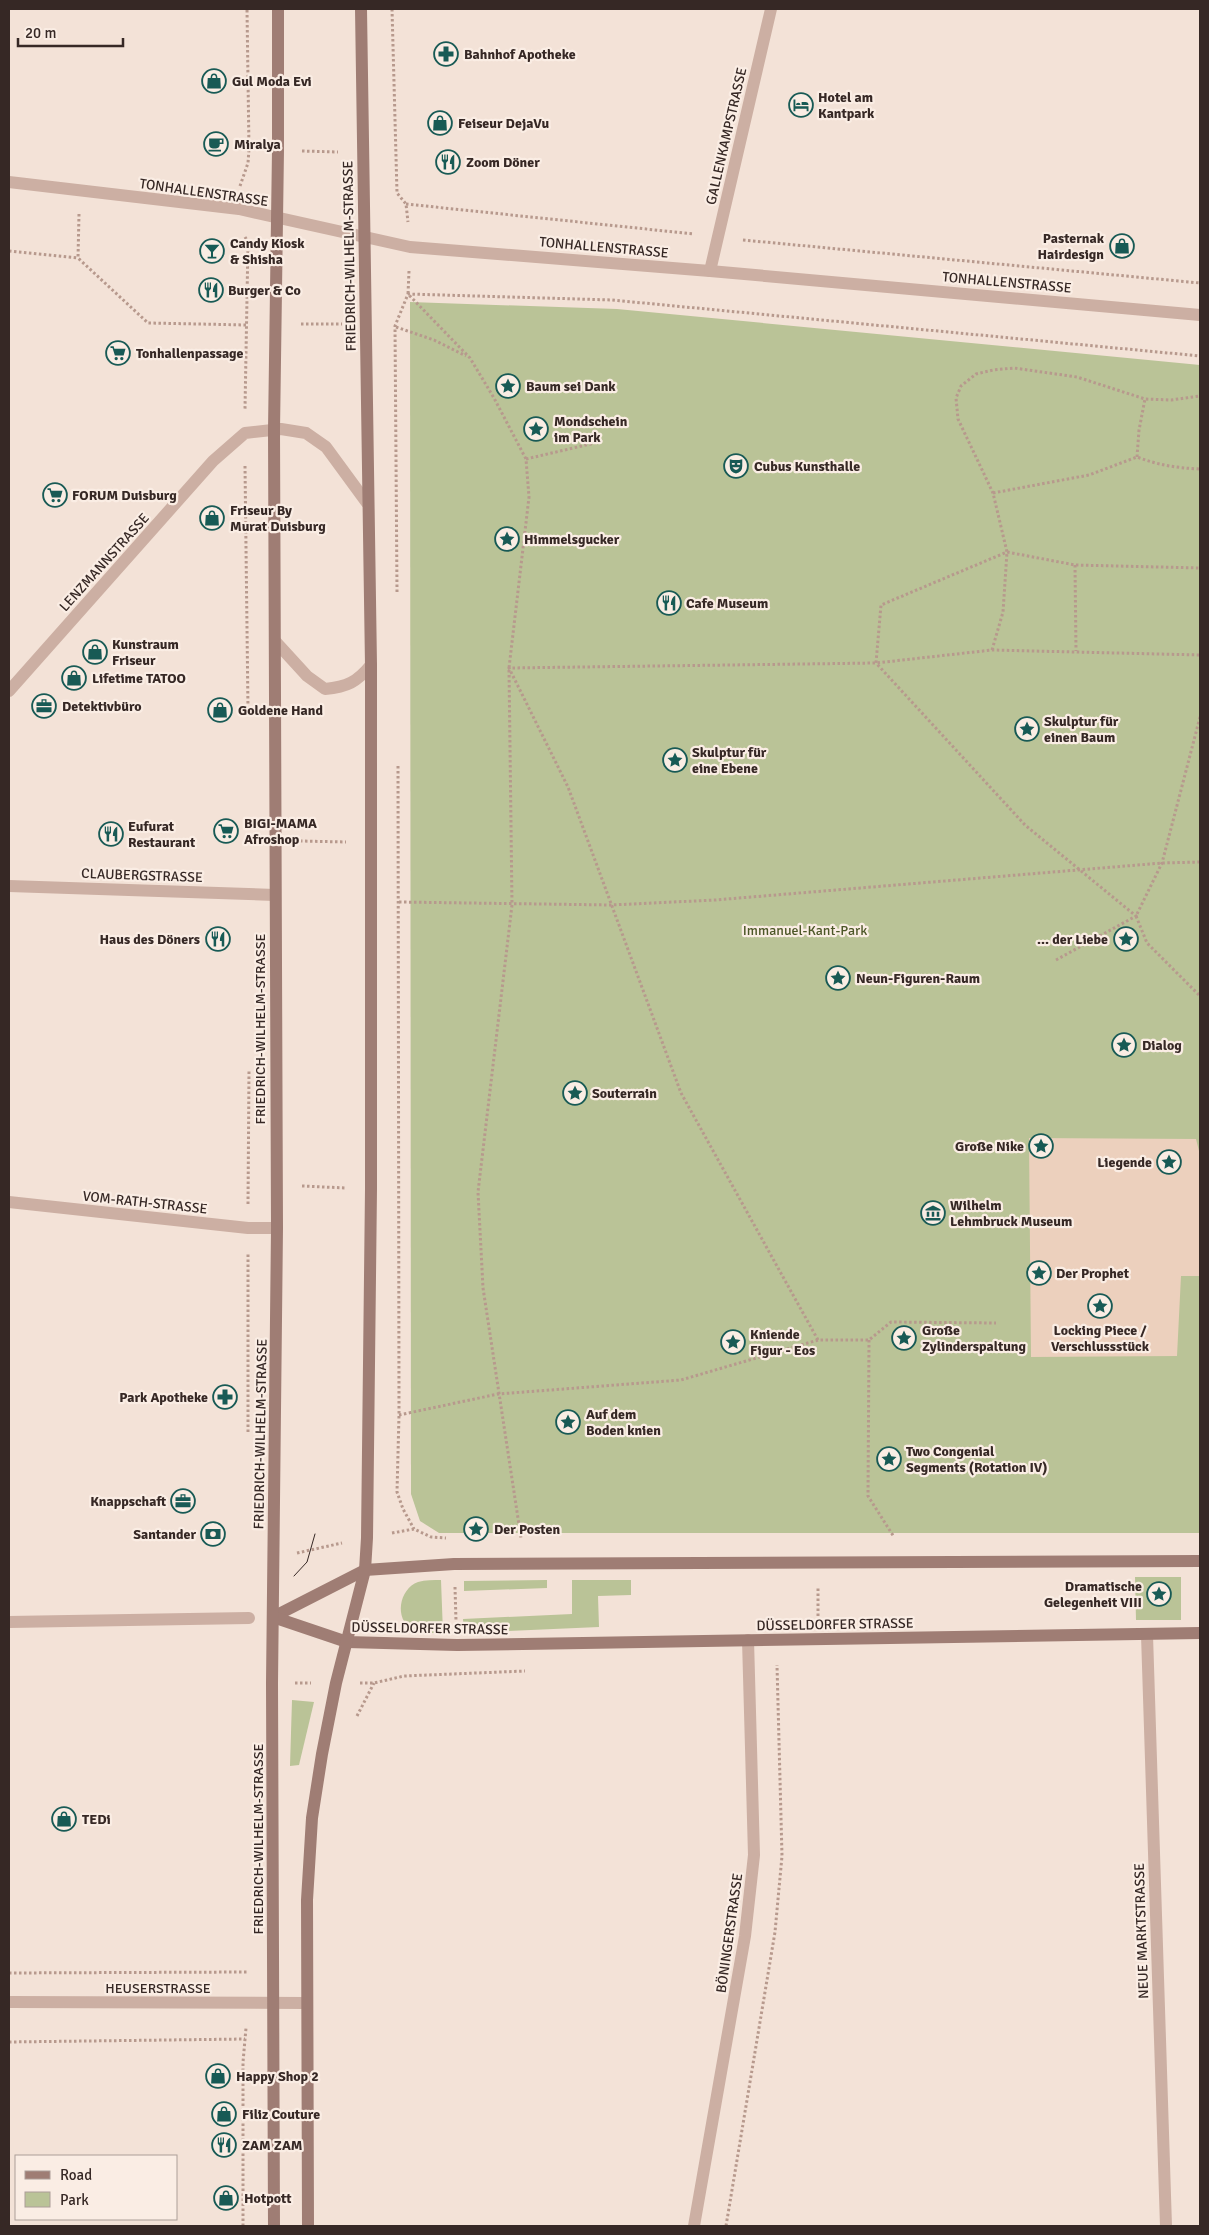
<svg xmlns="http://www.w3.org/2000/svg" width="1209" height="2235" font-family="Signika,sans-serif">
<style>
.green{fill:#bac397}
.plaza{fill:#ecd0bd}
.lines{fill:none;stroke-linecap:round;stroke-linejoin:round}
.path{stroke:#b7998d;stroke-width:3;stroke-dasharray:2.5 2.5;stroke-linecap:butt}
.street{stroke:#ccafa3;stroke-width:12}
.secondary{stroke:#9f7d74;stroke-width:12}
.tram{stroke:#362825;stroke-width:1}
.labels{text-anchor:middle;stroke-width:4.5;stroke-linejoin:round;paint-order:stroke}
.poi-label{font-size:14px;font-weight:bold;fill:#362825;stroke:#faede4;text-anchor:start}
.street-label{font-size:14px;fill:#362825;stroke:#faede4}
.park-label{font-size:14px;fill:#4c5627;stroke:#faede4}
</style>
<rect width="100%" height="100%" fill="#f3e2d7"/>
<g class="green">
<path d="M 410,302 L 617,309 L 1200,365 L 1200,1533 L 439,1533 L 420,1521 L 411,1494 Z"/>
<path d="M 1135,1577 L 1181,1577 L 1181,1620 L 1136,1620 Z"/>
<path d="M 441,1580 L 443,1633 C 434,1633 421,1634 412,1629 C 394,1619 399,1589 418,1582 C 425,1580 434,1580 441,1580 Z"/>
<path d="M 547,1580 L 547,1588 L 464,1591 L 464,1581 Z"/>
<path d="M 572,1580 L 631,1580 L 631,1595 L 598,1596 L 599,1627 L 464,1633 L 463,1619 L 572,1614 Z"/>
<path d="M 292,1700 L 314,1702 L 299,1765 L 290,1766 Z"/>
</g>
<path class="plaza" d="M 1029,1138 L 1196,1139 L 1200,1155 L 1200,1276 L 1181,1276 L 1177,1356 L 1031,1357 Z"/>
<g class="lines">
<g class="path">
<path d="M 392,9 L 397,193 L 406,204 L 408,222"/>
<path d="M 302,151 L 338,152"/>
<path d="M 240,186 L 248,163 L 249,149 L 247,9"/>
<path d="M 406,204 L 694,234"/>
<path d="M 79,214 L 78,258 L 148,323 L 247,325"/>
<path d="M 245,237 L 248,242 L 245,409"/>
<path d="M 743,240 L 1200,283"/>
<path d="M 9,251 L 78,258"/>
<path d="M 409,271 L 408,294 L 470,358 L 494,398 L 526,459 L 529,497 L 509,668 L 512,905 L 478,1192 L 483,1288 L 521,1538"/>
<path d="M 301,324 L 342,324"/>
<path d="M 396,327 L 434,340 L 466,356"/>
<path d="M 1137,457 L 1139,430 L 1145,399"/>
<path d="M 526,459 L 599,442"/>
<path d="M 245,466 L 248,709"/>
<path d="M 993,493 L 1089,475 L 1137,457 C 1158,465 1177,468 1200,469"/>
<path d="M 1075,565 L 1076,651"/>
<path d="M 397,592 L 395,326 L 408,294 L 612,300 L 1200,356"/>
<path d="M 992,650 L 1003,612 L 1007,552 L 993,493 L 958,419 L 956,398 L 961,386 L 976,374 L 993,370 L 1014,368 L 1077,377 L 1145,399 L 1171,400 L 1200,396"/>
<path d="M 1200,717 L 1162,863 L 1136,916 L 1147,943 L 1200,996"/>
<path d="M 398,766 L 399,1415 L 397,1492 L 403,1509 L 414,1529"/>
<path d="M 300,841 L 346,842"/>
<path d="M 399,902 L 611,905 L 715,900 L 1162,863 L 1200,862"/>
<path d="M 1056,960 L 1136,916 L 1025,825 L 876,663 L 881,605 L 1007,552 L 1075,565 L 1200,568"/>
<path d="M 302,1186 L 346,1188"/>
<path d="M 248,1204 L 249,1071"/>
<path d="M 818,1340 L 681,1093 L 568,787 L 509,668 L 876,663 L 992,650 L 1200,655"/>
<path d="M 869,1340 L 868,1496 L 894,1537"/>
<path d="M 399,1415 L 498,1394 L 681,1380 L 818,1340 L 869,1340 L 891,1322 L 996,1323"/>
<path d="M 248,1432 L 248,1253"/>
<path d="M 392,1533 L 414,1529 L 431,1537 L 446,1538"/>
<path d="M 297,1553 L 342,1543"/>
<path d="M 455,1587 L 456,1621"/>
<path d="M 818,1616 L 818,1587"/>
<path d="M 295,1683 L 311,1683"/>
<path d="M 360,1683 L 374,1683 L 404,1676 L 525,1671"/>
<path d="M 357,1716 L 374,1683"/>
<path d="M 9,1973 L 248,1972"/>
<path d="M 9,2042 L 245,2039"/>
<path d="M 243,2226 L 243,2062 L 246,2028"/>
<path d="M 726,2226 L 775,1932 L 782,1856 L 777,1665"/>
</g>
<g class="street">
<path d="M 9,182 L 239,209 L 410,247 L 710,271 L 1200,315"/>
<path d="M 710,271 L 771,9"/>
<path d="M 275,641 L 307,676 L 325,689 C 347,687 357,682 371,665"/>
<path d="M 9,691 L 213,461 L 245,433 L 281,429 L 306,433 L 326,447 L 367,503"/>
<path d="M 9,886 L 275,895"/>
<path d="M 9,1202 L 248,1228 L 277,1228"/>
<path d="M 9,1622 L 249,1618"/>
<path d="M 1147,1635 L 1166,2226"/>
<path d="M 9,2002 L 306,2003"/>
<path d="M 694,2226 L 745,1936 L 754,1855 L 748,1640"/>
</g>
<g class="secondary">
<path d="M 273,1617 L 365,1570 L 454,1564 L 1200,1561"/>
<path d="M 273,1617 L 347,1642 L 457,1645 L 1200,1633"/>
<path d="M 274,2226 L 272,1683 L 277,1228 L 274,430 L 278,150 L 278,9"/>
<path d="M 308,2226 L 307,1900 L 312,1818 L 322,1754 L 336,1683 L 365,1570 L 367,1538 L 371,1189 L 371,665 L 361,9"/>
</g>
<path class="tram" d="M 294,1576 L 307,1562 L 315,1534"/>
</g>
<defs>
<g id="pharmacy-ring" transform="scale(1.25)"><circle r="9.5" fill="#faede4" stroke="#185a55" stroke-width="1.5"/><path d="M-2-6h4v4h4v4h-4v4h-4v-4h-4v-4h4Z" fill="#185a55"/></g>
<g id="shop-ring" transform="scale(1.25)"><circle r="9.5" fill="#faede4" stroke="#185a55" stroke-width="1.5"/><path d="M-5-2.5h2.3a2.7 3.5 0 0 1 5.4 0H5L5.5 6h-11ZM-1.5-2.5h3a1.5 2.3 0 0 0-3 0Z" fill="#185a55"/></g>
<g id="hotel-ring" transform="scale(1.25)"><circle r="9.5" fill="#faede4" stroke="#185a55" stroke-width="1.5"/><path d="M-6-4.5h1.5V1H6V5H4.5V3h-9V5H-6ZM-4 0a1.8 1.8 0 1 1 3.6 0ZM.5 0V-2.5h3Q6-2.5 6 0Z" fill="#185a55"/></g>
<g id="cafe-ring" transform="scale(1.25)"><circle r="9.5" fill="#faede4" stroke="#185a55" stroke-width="1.5"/><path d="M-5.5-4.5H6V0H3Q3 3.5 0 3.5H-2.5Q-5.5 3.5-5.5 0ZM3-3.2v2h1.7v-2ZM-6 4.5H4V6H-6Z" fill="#185a55"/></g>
<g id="restaurant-ring" transform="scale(1.25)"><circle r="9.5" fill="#faede4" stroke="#185a55" stroke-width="1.5"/><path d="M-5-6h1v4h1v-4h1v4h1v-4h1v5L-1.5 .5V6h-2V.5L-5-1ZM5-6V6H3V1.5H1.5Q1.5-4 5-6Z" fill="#185a55"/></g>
<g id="bar-ring" transform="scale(1.25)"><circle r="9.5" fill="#faede4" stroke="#185a55" stroke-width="1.5"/><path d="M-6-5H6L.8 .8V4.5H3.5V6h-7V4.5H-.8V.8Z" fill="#185a55"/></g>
<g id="supermarket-ring" transform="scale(1.25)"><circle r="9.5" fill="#faede4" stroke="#185a55" stroke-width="1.5"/><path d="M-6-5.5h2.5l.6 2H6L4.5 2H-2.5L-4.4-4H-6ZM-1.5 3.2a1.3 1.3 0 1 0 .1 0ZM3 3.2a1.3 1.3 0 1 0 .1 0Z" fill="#185a55"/></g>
<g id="sight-ring" transform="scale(1.25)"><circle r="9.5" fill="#faede4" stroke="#185a55" stroke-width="1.5"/><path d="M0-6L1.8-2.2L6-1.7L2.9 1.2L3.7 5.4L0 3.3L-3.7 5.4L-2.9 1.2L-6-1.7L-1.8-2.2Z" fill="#185a55"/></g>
<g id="theatre-ring" transform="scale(1.25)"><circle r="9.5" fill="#faede4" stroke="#185a55" stroke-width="1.5"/><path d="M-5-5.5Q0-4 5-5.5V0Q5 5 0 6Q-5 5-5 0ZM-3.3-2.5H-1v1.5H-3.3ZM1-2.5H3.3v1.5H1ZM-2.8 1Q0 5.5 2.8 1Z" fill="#185a55"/></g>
<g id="office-ring" transform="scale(1.25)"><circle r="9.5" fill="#faede4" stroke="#185a55" stroke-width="1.5"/><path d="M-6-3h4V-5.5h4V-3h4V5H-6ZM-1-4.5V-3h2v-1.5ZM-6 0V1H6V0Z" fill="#185a55"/></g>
<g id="museum-ring" transform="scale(1.25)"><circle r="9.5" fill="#faede4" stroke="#185a55" stroke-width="1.5"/><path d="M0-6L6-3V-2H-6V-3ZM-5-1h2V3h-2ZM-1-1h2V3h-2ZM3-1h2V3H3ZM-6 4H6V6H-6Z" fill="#185a55"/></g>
<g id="bank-ring" transform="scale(1.25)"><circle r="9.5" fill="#faede4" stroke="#185a55" stroke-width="1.5"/><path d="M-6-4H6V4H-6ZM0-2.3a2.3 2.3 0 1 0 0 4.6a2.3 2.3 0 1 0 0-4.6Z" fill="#185a55"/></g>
</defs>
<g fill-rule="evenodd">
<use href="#pharmacy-ring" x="446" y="54"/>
<use href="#shop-ring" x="214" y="81"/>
<use href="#hotel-ring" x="801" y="105"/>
<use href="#shop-ring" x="440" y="123"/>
<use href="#cafe-ring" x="216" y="144"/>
<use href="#restaurant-ring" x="448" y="162"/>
<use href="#shop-ring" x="1122" y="246"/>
<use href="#bar-ring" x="212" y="251"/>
<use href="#restaurant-ring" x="211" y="290"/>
<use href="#supermarket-ring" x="118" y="353"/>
<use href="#sight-ring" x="508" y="386"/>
<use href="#sight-ring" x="536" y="429"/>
<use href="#theatre-ring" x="736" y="466"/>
<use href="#supermarket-ring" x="55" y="495"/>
<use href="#shop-ring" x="212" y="518"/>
<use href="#sight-ring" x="507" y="539"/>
<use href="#restaurant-ring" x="669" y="603"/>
<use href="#shop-ring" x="95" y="652"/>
<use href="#shop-ring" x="74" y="678"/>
<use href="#office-ring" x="44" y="706"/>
<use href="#shop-ring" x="220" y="710"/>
<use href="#sight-ring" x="1027" y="729"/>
<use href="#sight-ring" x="675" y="760"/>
<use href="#supermarket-ring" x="226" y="831"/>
<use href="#restaurant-ring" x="111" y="834"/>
<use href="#restaurant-ring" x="218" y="939"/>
<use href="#sight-ring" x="1126" y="939"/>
<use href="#sight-ring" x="838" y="978"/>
<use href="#sight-ring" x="1124" y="1045"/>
<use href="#sight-ring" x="575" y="1093"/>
<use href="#sight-ring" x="1041" y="1146"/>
<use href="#sight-ring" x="1169" y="1162"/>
<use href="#museum-ring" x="933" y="1213"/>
<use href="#sight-ring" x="1039" y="1273"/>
<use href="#sight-ring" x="1100" y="1306"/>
<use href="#sight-ring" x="904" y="1338"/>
<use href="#sight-ring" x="733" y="1342"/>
<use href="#pharmacy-ring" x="225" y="1397"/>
<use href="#sight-ring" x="568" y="1422"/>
<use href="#sight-ring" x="889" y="1459"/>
<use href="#office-ring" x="183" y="1501"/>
<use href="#sight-ring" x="476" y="1529"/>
<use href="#bank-ring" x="213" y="1534"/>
<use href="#sight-ring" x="1159" y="1594"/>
<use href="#shop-ring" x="64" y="1819"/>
<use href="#shop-ring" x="218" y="2076"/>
<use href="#shop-ring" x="224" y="2114"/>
<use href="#restaurant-ring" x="224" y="2145"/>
<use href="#shop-ring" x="226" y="2198"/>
</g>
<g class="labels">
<g class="poi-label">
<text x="464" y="59">Bahnhof Apotheke</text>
<text x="232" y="86">Gul Moda Evi</text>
<text x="818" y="102">Hotel am<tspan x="818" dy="16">Kantpark</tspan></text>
<text x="458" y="128">Feiseur DejaVu</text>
<text x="234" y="149">Miralya</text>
<text x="466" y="167">Zoom Döner</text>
<text x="1104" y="243" text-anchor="end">Pasternak<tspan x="1104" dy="16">Hairdesign</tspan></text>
<text x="230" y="248">Candy Kiosk<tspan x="230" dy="16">&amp; Shisha</tspan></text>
<text x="228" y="295">Burger &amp; Co</text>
<text x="136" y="358">Tonhallenpassage</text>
<text x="526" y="391">Baum sei Dank</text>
<text x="554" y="426">Mondschein<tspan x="554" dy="16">im Park</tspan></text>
<text x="754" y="471">Cubus Kunsthalle</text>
<text x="72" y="500">FORUM Duisburg</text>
<text x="230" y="515">Friseur By<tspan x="230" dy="16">Murat Duisburg</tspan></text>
<text x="524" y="544">Himmelsgucker</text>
<text x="686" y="608">Cafe Museum</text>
<text x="112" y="649">Kunstraum<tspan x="112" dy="16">Friseur</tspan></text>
<text x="92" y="683">Lifetime TATOO</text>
<text x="62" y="711">Detektivbüro</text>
<text x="238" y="715">Goldene Hand</text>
<text x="1044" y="726">Skulptur für<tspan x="1044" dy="16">einen Baum</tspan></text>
<text x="692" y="757">Skulptur für<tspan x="692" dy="16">eine Ebene</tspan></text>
<text x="244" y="828">BIGI-MAMA<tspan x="244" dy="16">Afroshop</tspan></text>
<text x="128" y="831">Eufurat<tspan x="128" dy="16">Restaurant</tspan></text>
<text x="200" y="944" text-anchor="end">Haus des Döners</text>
<text x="1108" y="944" text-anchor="end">... der Liebe</text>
<text x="856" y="983">Neun-Figuren-Raum</text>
<text x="1142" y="1050">Dialog</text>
<text x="592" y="1098">Souterrain</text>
<text x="1024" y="1151" text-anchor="end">Große Nike</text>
<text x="1152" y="1167" text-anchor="end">Liegende</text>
<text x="950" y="1210">Wilhelm<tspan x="950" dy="16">Lehmbruck Museum</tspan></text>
<text x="1056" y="1278">Der Prophet</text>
<text x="922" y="1335">Große<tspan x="922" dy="16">Zylinderspaltung</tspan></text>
<text x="1100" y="1335" text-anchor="middle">Locking Piece /<tspan x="1100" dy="16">Verschlussstück</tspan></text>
<text x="750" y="1339">Kniende<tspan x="750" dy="16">Figur - Eos</tspan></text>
<text x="208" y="1402" text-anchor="end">Park Apotheke</text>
<text x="586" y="1419">Auf dem<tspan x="586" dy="16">Boden knien</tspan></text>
<text x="906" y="1456">Two Congenial<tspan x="906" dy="16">Segments (Rotation IV)</tspan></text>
<text x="166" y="1506" text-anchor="end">Knappschaft</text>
<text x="494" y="1534">Der Posten</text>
<text x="196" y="1539" text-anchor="end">Santander</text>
<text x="1142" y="1591" text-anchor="end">Dramatische<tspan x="1142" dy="16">Gelegenheit VIII</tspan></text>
<text x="82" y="1824">TEDi</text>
<text x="236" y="2081">Happy Shop 2</text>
<text x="242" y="2119">Filiz Couture</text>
<text x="242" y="2150">ZAM ZAM</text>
<text x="244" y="2203">Hotpott</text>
</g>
<g class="street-label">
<text transform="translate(726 136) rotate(-77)" y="5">GALLENKAMPSTRASSE</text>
<text transform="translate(204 192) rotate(8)" y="5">TONHALLENSTRASSE</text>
<text transform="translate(604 247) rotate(5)" y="5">TONHALLENSTRASSE</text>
<text transform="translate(349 256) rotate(-91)" y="5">FRIEDRICH-WILHELM-STRASSE</text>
<text transform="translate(1007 282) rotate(5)" y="5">TONHALLENSTRASSE</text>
<text transform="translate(104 562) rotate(-48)" y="5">LENZMANNSTRASSE</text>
<text transform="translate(142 875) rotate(2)" y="5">CLAUBERGSTRASSE</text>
<text transform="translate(260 1029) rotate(-90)" y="5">FRIEDRICH-WILHELM-STRASSE</text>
<text transform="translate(145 1202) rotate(6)" y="5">VOM-RATH-STRASSE</text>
<text transform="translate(260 1434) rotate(-89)" y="5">FRIEDRICH-WILHELM-STRASSE</text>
<text transform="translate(835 1624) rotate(-1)" y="5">DÜSSELDORFER STRASSE</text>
<text transform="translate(430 1628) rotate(1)" y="5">DÜSSELDORFER STRASSE</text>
<text transform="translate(258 1839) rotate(-90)" y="5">FRIEDRICH-WILHELM-STRASSE</text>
<text transform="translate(1141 1931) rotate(-92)" y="5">NEUE MARKTSTRASSE</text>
<text transform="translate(729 1933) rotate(-82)" y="5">BÖNINGERSTRASSE</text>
<text x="158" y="1993">HEUSERSTRASSE</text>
</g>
<g class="park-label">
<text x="805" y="935">Immanuel-Kant-Park</text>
</g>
</g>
<rect width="1209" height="2235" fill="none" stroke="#362825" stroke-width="20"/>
<rect x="15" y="2155" width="162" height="65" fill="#faede4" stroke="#ac9e98"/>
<rect x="25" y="2171" width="25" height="8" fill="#9f7d74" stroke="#ac9e98"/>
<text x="60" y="2180" font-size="15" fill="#362825">Road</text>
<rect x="25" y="2192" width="25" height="15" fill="#bac397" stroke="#ac9e98"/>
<text x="60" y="2205" font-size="15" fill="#362825">Park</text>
<path d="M18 38v8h105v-8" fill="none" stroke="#362825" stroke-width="2.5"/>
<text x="25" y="38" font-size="15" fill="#362825" stroke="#faede4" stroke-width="4" paint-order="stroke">20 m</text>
</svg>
